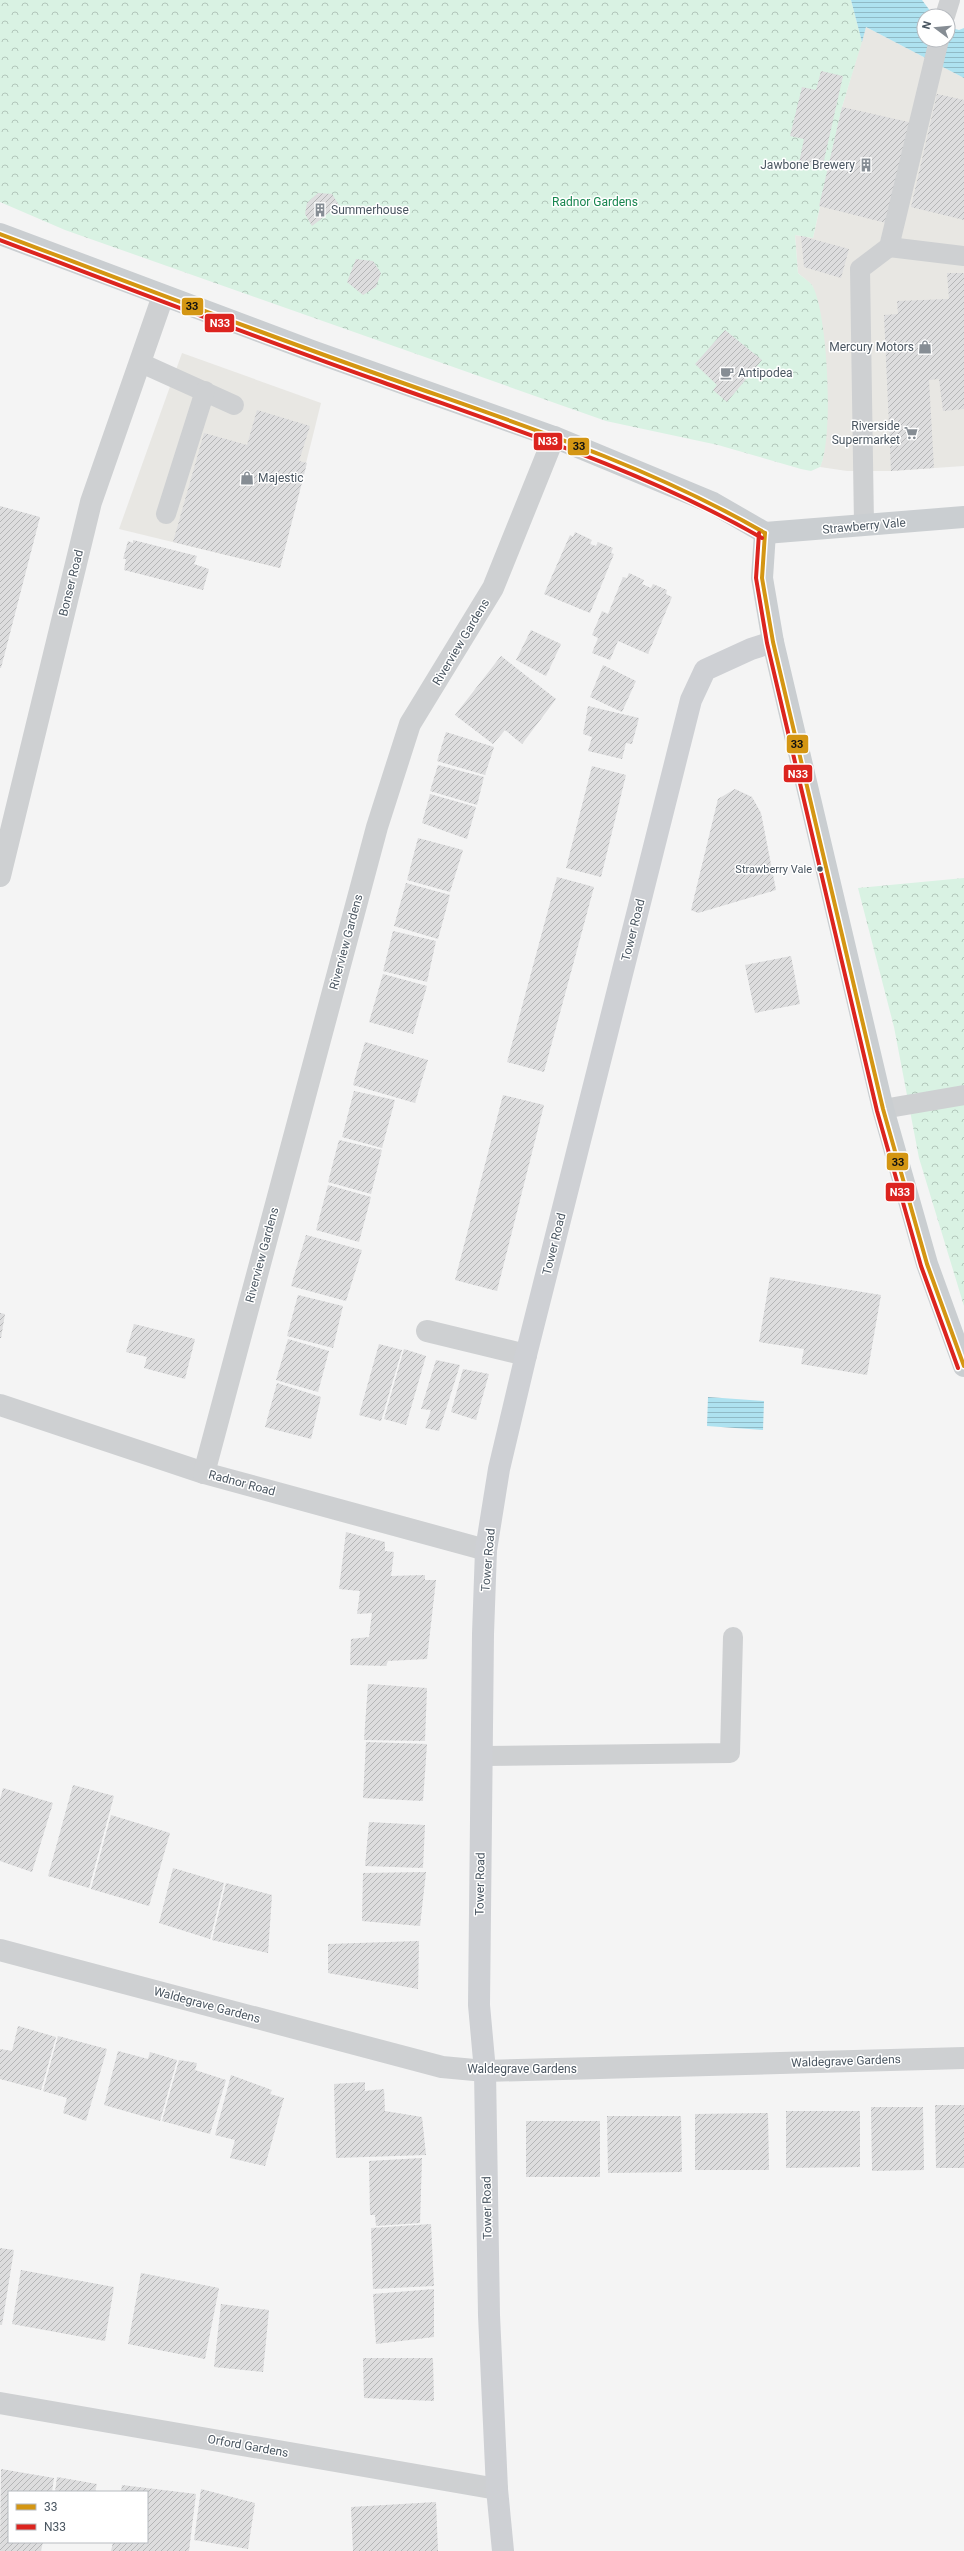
<svg xmlns="http://www.w3.org/2000/svg" width="964" height="2551" font-family="Roboto,sans-serif">
<style>
.commercial{fill:#e8e7e3}
.park{fill:url(#park-crowns)}
.water{fill:url(#water-rules)}
.building{fill:url(#building-hatch)}
.lines{fill:none;stroke-linecap:round;stroke-linejoin:round}
.lane{stroke:#ced0d2;stroke-width:20}
.street{stroke:#ced0d2;stroke-width:22}
.secondary{stroke:#ced0d4;stroke-width:22}
.primary{stroke:#caced1;stroke-width:22}
.bus-1-casing{stroke:#fff;stroke-width:7}
.bus-2-casing{stroke:#fff;stroke-width:7}
.bus-1{stroke:#d49613;stroke-width:4}
.bus-2{stroke:#dc241f;stroke-width:4}
.bus-dot{fill:#4a5661;stroke:#fff;stroke-width:1.5}
.labels{text-anchor:middle;stroke-width:3;stroke-linejoin:round;paint-order:stroke}
.bus-label{font-size:11px;fill:#4a5661;stroke:#fff;text-anchor:end}
.poi-label{font-size:12px;fill:#4a5661;stroke:#fff;text-anchor:end}
.park-label{font-size:12px;fill:#17864f;stroke:#fff}
.street-label{font-size:12px;fill:#4a5661;stroke:#fff}
.line-badge{stroke:#fff;stroke-width:1.5}
.badge-label{font-size:11px;text-anchor:middle;font-weight:bold;fill:#fff}
.pale-badge-label{font-size:11px;text-anchor:middle;font-weight:bold;fill:#111}
</style>
<defs>
<pattern id="park-crowns" width="20" height="18" patternUnits="userSpaceOnUse"><rect width="20" height="18" fill="#d9f2e3"/><path d="M2 6a3 3 0 1 1 6 0M12 15a3 3 0 1 1 6 0" fill="none" stroke="#b2c7bb"/></pattern>
<pattern id="water-rules" width="6" height="5" patternUnits="userSpaceOnUse"><rect width="6" height="5" fill="#aee2f0"/><path d="M0 2.5h6" fill="none" stroke="#90bac6"/></pattern>
<pattern id="building-hatch" width="6" height="6" patternUnits="userSpaceOnUse"><rect width="6" height="6" fill="#ddddde"/><path d="M-1 1l2-2M0 6l6-6M5 7l2-2" fill="none" stroke="#b5b6b7"/></pattern>
</defs>
<rect width="100%" height="100%" fill="#f4f4f4"/>
<g class="commercial">
<path d="M 866,27 L 964,78 L 964,466 L 891,471 L 847,471 L 820,467 L 823,458 L 818,303 L 812,285 L 798,273 L 795,235 L 813,238 L 842,107 Z"/>
<path d="M 182,353 L 321,403 L 280,568 L 119,529 Z"/>
</g>
<g class="park">
<path d="M 0,0 L 851,0 L 862,42 L 842,107 L 813,238 L 795,235 L 798,273 C 802,277 809,281 812,285 C 828,312 834,439 820,467 L 811,471 L 801,469 L 718,445 L 606,421 L 65,230 L 0,202 Z"/>
<path d="M 964,878 L 964,1306 L 919,1158 L 894,1027 L 858,888 Z"/>
</g>
<g class="water">
<path d="M 851,0 L 922,0 L 934,16 L 924,16 L 924,40 L 948,40 L 948,27 L 959,30 L 964,28 L 964,78 L 866,27 L 862,42 Z"/>
<path d="M 708,1397 L 764,1401 L 763,1430 L 707,1426 Z"/>
</g>
<g class="building">
<path d="M 821,71 L 843,76 L 822,169 L 799,163 L 804,139 L 790,136 L 802,87 L 816,90 Z"/>
<path d="M 937,94 L 964,100 L 964,220 L 911,207 Z"/>
<path d="M 842,107 L 913,123 L 890,224 L 819,206 Z"/>
<path d="M 318,193 L 332,194 L 339,205 L 312,226 L 305,214 L 307,203 Z"/>
<path d="M 801,236 L 849,249 L 841,278 L 804,267 Z"/>
<path d="M 356,259 L 373,261 L 381,273 L 376,287 L 363,295 L 347,282 Z"/>
<path d="M 947,273 L 964,273 L 964,409 L 943,411 L 939,379 L 929,380 L 934,468 L 891,471 L 884,315 L 898,314 L 897,301 L 949,299 Z"/>
<path d="M 725,330 L 762,360 L 727,402 L 713,390 L 717,385 L 695,364 Z"/>
<path d="M 257,410 L 310,426 L 299,461 L 307,463 L 280,568 L 173,542 L 204,433 L 247,445 Z"/>
<path d="M 0,506 L 40,517 L 1,668 L 0,668 Z"/>
<path d="M 575,532 L 592,540 L 590,544 L 596,546 L 598,542 L 613,548 L 611,553 L 614,554 L 590,613 L 544,594 L 570,535 L 573,537 Z"/>
<path d="M 133,540 L 197,556 L 194,564 L 209,569 L 203,590 L 124,570 L 126,559 L 123,559 L 128,541 L 133,543 Z"/>
<path d="M 629,573 L 644,580 L 642,584 L 651,588 L 653,584 L 667,590 L 666,594 L 672,597 L 648,654 L 618,641 L 610,660 L 592,653 L 598,638 L 592,635 L 602,611 L 608,614 L 623,577 L 627,578 Z"/>
<path d="M 531,630 L 561,644 L 546,676 L 516,660 Z"/>
<path d="M 501,656 L 556,699 L 522,744 L 505,730 L 493,744 L 455,715 Z"/>
<path d="M 603,665 L 636,681 L 622,712 L 590,697 Z"/>
<path d="M 588,706 L 639,718 L 632,744 L 626,743 L 622,759 L 588,751 L 592,737 L 583,734 Z"/>
<path d="M 446,732 L 494,747 L 485,775 L 437,761 Z"/>
<path d="M 438,765 L 484,777 L 477,805 L 430,791 Z"/>
<path d="M 592,766 L 626,775 L 601,877 L 566,868 Z"/>
<path d="M 735,789 L 752,797 L 761,813 L 776,890 L 698,913 L 691,910 L 718,799 Z"/>
<path d="M 430,794 L 476,807 L 467,839 L 422,823 Z"/>
<path d="M 418,838 L 463,850 L 450,892 L 407,880 Z"/>
<path d="M 557,877 L 594,887 L 544,1072 L 507,1062 Z"/>
<path d="M 406,883 L 450,895 L 438,939 L 394,926 Z"/>
<path d="M 393,931 L 436,941 L 427,982 L 383,971 Z"/>
<path d="M 791,956 L 800,1004 L 755,1013 L 745,965 Z"/>
<path d="M 383,974 L 427,986 L 413,1034 L 369,1022 Z"/>
<path d="M 365,1042 L 428,1060 L 415,1103 L 353,1085 Z"/>
<path d="M 354,1091 L 395,1100 L 382,1148 L 342,1137 Z"/>
<path d="M 503,1095 L 544,1105 L 497,1291 L 455,1280 Z"/>
<path d="M 339,1140 L 382,1150 L 371,1194 L 328,1182 Z"/>
<path d="M 328,1185 L 371,1197 L 359,1242 L 316,1230 Z"/>
<path d="M 306,1235 L 362,1250 L 346,1301 L 291,1286 Z"/>
<path d="M 770,1277 L 881,1295 L 867,1375 L 801,1364 L 804,1349 L 759,1342 Z"/>
<path d="M 298,1295 L 343,1306 L 333,1348 L 287,1336 Z"/>
<path d="M 0,1313 L 5,1314 L 1,1338 L 0,1338 Z"/>
<path d="M 134,1324 L 195,1339 L 185,1379 L 144,1368 L 147,1357 L 126,1352 Z"/>
<path d="M 288,1339 L 329,1351 L 318,1392 L 276,1380 Z"/>
<path d="M 379,1344 L 402,1350 L 381,1421 L 359,1415 Z"/>
<path d="M 404,1349 L 426,1356 L 406,1425 L 384,1419 Z"/>
<path d="M 436,1360 L 460,1365 L 439,1431 L 425,1428 L 431,1410 L 421,1409 Z"/>
<path d="M 463,1369 L 489,1374 L 476,1420 L 451,1412 Z"/>
<path d="M 277,1383 L 321,1397 L 311,1439 L 265,1427 Z"/>
<path d="M 346,1532 L 385,1542 L 385,1551 L 394,1552 L 391,1576 L 425,1575 L 425,1580 L 436,1580 L 427,1659 L 388,1661 L 386,1666 L 350,1665 L 351,1639 L 369,1637 L 372,1613 L 357,1614 L 360,1591 L 339,1589 Z"/>
<path d="M 368,1684 L 427,1688 L 425,1741 L 364,1740 Z"/>
<path d="M 366,1742 L 427,1744 L 423,1801 L 363,1798 Z"/>
<path d="M 73,1785 L 114,1796 L 89,1888 L 48,1876 Z"/>
<path d="M 3,1788 L 53,1803 L 32,1872 L 0,1861 L 0,1800 Z"/>
<path d="M 111,1815 L 170,1833 L 149,1906 L 91,1889 Z"/>
<path d="M 369,1822 L 425,1825 L 423,1868 L 365,1866 Z"/>
<path d="M 173,1868 L 224,1883 L 210,1939 L 159,1923 Z"/>
<path d="M 426,1872 L 420,1926 L 362,1921 L 363,1873 Z"/>
<path d="M 226,1883 L 272,1895 L 268,1953 L 212,1940 Z"/>
<path d="M 419,1941 L 418,1989 L 328,1973 L 328,1944 Z"/>
<path d="M 18,2026 L 56,2037 L 41,2090 L 0,2079 L 0,2049 L 12,2051 Z"/>
<path d="M 58,2036 L 107,2049 L 86,2121 L 63,2113 L 67,2098 L 43,2091 Z"/>
<path d="M 118,2051 L 148,2059 L 150,2052 L 177,2060 L 160,2121 L 104,2105 Z"/>
<path d="M 179,2060 L 197,2063 L 195,2070 L 226,2080 L 210,2134 L 162,2121 Z"/>
<path d="M 231,2075 L 272,2090 L 270,2094 L 284,2098 L 265,2166 L 230,2158 L 235,2140 L 215,2135 Z"/>
<path d="M 365,2082 L 365,2091 L 384,2089 L 385,2111 L 422,2117 L 426,2155 L 336,2158 L 334,2084 Z"/>
<path d="M 935,2105 L 964,2105 L 964,2168 L 936,2168 Z"/>
<path d="M 871,2107 L 923,2107 L 924,2170 L 872,2171 Z"/>
<path d="M 786,2111 L 860,2111 L 860,2167 L 786,2168 Z"/>
<path d="M 768,2113 L 769,2170 L 695,2170 L 695,2114 Z"/>
<path d="M 607,2116 L 681,2116 L 682,2172 L 608,2173 Z"/>
<rect x="526" y="2121" width="74" height="56"/>
<path d="M 422,2158 L 420,2223 L 376,2226 L 375,2215 L 370,2215 L 369,2161 Z"/>
<path d="M 431,2224 L 434,2286 L 373,2289 L 371,2228 Z"/>
<path d="M 0,2248 L 14,2250 L 2,2325 L 0,2325 Z"/>
<path d="M 21,2270 L 114,2287 L 105,2341 L 12,2324 Z"/>
<path d="M 141,2273 L 219,2288 L 205,2359 L 128,2344 Z"/>
<path d="M 434,2289 L 434,2337 L 376,2344 L 373,2294 Z"/>
<path d="M 221,2304 L 269,2310 L 263,2372 L 214,2367 Z"/>
<path d="M 363,2358 L 433,2358 L 434,2401 L 364,2398 Z"/>
<path d="M 1,2469 L 54,2478 L 52,2492 L 9,2492 L 9,2542 L 43,2542 L 41,2551 L 0,2551 Z"/>
<path d="M 57,2477 L 97,2484 L 95,2492 L 55,2492 Z"/>
<path d="M 122,2485 L 196,2494 L 189,2551 L 111,2551 L 113,2542 L 147,2542 L 147,2492 L 121,2492 Z"/>
<path d="M 201,2489 L 255,2503 L 248,2549 L 194,2540 Z"/>
<path d="M 436,2502 L 438,2551 L 353,2551 L 351,2507 Z"/>
</g>
<g class="lines">
<g class="lane">
<path d="M 945,16 L 950,0"/>
<path d="M 889,247 L 964,256"/>
<path d="M 141,363 L 234,405"/>
<path d="M 166,514 L 205,391"/>
<path d="M 864,524 L 860,269 L 889,247 L 939,40"/>
<path d="M 883,1109 L 964,1095"/>
<path d="M 482,1756 L 730,1753 L 733,1637"/>
</g>
<g class="street">
<path d="M 0,876 L 91,502 L 163,296"/>
<path d="M 427,1331 L 526,1355"/>
<path d="M 0,1405 L 204,1473 L 486,1550"/>
<path d="M 204,1473 L 377,827 L 410,724 L 493,588 L 554,437"/>
<path d="M 0,1950 L 442,2067 L 485,2071 L 964,2058"/>
<path d="M 0,2403 L 497,2489"/>
</g>
<path class="secondary" d="M 503,2551 L 497,2489 L 489,2315 L 485,2071 L 479,2005 L 483,1634 L 486,1550 L 499,1469 L 526,1355 L 691,700 L 705,670 L 751,649 L 773,642"/>
<g class="primary">
<path d="M 0,234 L 312,351 L 554,437 L 713,503 L 765,533"/>
<path d="M 765,533 L 762,578 L 773,642 L 883,1109 L 927,1264 L 964,1366"/>
<path d="M 765,533 L 964,517"/>
</g>
<g class="bus-1-casing">
<g id="bus-1">
<path d="M 0,234 C 128,282 255,331 383,376 C 513,422 646,464 765,533"/>
<path d="M 765,533 L 762,578 L 773,642 L 883,1109 L 927,1264 L 964,1366"/>
</g>
</g>
<g class="bus-2-casing">
<g id="bus-2">
<path d="M 0,240 C 127,288 254,337 382,382 C 510,428 643,470 762,538"/>
<path d="M 759,533 L 756,578 L 767,643 L 877,1111 L 921,1266 L 958,1368"/>
</g>
</g>
<use href="#bus-1" class="bus-1"/>
<use href="#bus-2" class="bus-2"/>
</g>
<defs>
<g id="building-bare" transform="scale(1.08)"><path d="M-4-6H4V6H1V3H-1V6H-4ZM-2.5-4.3h1.7v1.8h-1.7ZM.8-4.3h1.7v1.8H.8ZM-2.5-1h1.7V.8h-1.7ZM.8-1h1.7V.8H.8Z" fill="#868d94" stroke="#fff" stroke-width="2.5" paint-order="stroke"/></g>
<g id="shop-bare" transform="scale(1.08)"><path d="M-5-2.5h2.3a2.7 3.5 0 0 1 5.4 0H5L5.5 6h-11ZM-1.5-2.5h3a1.5 2.3 0 0 0-3 0Z" fill="#868d94" stroke="#fff" stroke-width="2.5" paint-order="stroke"/></g>
<g id="cafe-bare" transform="scale(1.08)"><path d="M-5.5-4.5H6V0H3Q3 3.5 0 3.5H-2.5Q-5.5 3.5-5.5 0ZM3-3.2v2h1.7v-2ZM-6 4.5H4V6H-6Z" fill="#868d94" stroke="#fff" stroke-width="2.5" paint-order="stroke"/></g>
<g id="supermarket-bare" transform="scale(1.08)"><path d="M-6-5.5h2.5l.6 2H6L4.5 2H-2.5L-4.4-4H-6ZM-1.5 3.2a1.3 1.3 0 1 0 .1 0ZM3 3.2a1.3 1.3 0 1 0 .1 0Z" fill="#868d94" stroke="#fff" stroke-width="2.5" paint-order="stroke"/></g>
</defs>
<g fill-rule="evenodd">
<use href="#building-bare" x="866" y="165"/>
<use href="#building-bare" x="320" y="210"/>
<use href="#shop-bare" x="925" y="347"/>
<use href="#cafe-bare" x="727" y="373"/>
<use href="#supermarket-bare" x="911" y="433"/>
<use href="#shop-bare" x="247" y="478"/>
</g>
<circle class="bus-dot" cx="820" cy="869" r="3.5"/>
<g class="labels">
<g class="bus-label">
<text x="812" y="873">Strawberry Vale</text>
</g>
<g class="poi-label">
<text x="855" y="169">Jawbone Brewery</text>
<text x="331" y="214" text-anchor="start">Summerhouse</text>
<text x="914" y="351">Mercury Motors</text>
<text x="738" y="377" text-anchor="start">Antipodea</text>
<text x="900" y="430">Riverside<tspan x="900" dy="14">Supermarket</tspan></text>
<text x="258" y="482" text-anchor="start">Majestic</text>
</g>
<g class="park-label">
<text x="595" y="206">Radnor Gardens</text>
</g>
<g class="street-label">
<text transform="translate(864 526) rotate(-5)" y="4">Strawberry Vale</text>
<text transform="translate(71 583) rotate(-76)" y="4">Bonser Road</text>
<text transform="translate(461 642) rotate(-59)" y="4">Riverview Gardens</text>
<text transform="translate(633 930) rotate(-76)" y="4">Tower Road</text>
<text transform="translate(346 942) rotate(-75)" y="4">Riverview Gardens</text>
<text transform="translate(554 1244) rotate(-76)" y="4">Tower Road</text>
<text transform="translate(262 1255) rotate(-75)" y="4">Riverview Gardens</text>
<text transform="translate(242 1483) rotate(15)" y="4">Radnor Road</text>
<text transform="translate(488 1560) rotate(-85)" y="4">Tower Road</text>
<text transform="translate(480 1884) rotate(-89)" y="4">Tower Road</text>
<text transform="translate(207 2005) rotate(15)" y="4">Waldegrave Gardens</text>
<text transform="translate(846 2061) rotate(-2)" y="4">Waldegrave Gardens</text>
<text x="522" y="2073">Waldegrave Gardens</text>
<text transform="translate(487 2208) rotate(-91)" y="4">Tower Road</text>
<text transform="translate(248 2446) rotate(10)" y="4">Orford Gardens</text>
</g>
</g>
<g class="line-badge">
<rect x="181" y="297" width="23" height="19" rx="4" fill="#d49613"/>
<rect x="204" y="313" width="31" height="20" rx="4" fill="#dc241f"/>
<rect x="533" y="432" width="30" height="19" rx="4" fill="#dc241f"/>
<rect x="567" y="437" width="23" height="19" rx="4" fill="#d49613"/>
<rect x="786" y="734" width="23" height="20" rx="4" fill="#d49613"/>
<rect x="783" y="764" width="30" height="19" rx="4" fill="#dc241f"/>
<rect x="886" y="1152" width="23" height="19" rx="4" fill="#d49613"/>
<rect x="885" y="1182" width="30" height="20" rx="4" fill="#dc241f"/>
</g>
<g class="badge-label">
<text x="220" y="327">N33</text>
<text x="548" y="445">N33</text>
<text x="798" y="778">N33</text>
<text x="900" y="1196">N33</text>
</g>
<g class="pale-badge-label">
<text x="192" y="310">33</text>
<text x="579" y="450">33</text>
<text x="797" y="748">33</text>
<text x="898" y="1166">33</text>
</g>
<rect x="8" y="2491" width="140" height="52" fill="#ffffff" stroke="#b7bbc0"/>
<rect x="16" y="2504" width="20" height="6" fill="#d49613" stroke="#b7bbc0"/>
<text x="44" y="2511" font-size="12" fill="#4a5661">33</text>
<rect x="16" y="2524" width="20" height="6" fill="#dc241f" stroke="#b7bbc0"/>
<text x="44" y="2531" font-size="12" fill="#4a5661">N33</text>
<g transform="translate(936 28) rotate(286)"><circle r="19" fill="#ffffff" stroke="#b7bbc0"/>
<path d="M0-3L7 15L0 10L-7 15Z" fill="#868d94"/>
<text y="-6" font-size="11" font-weight="bold" text-anchor="middle" fill="#4a5661">N</text>
</g>
</svg>
